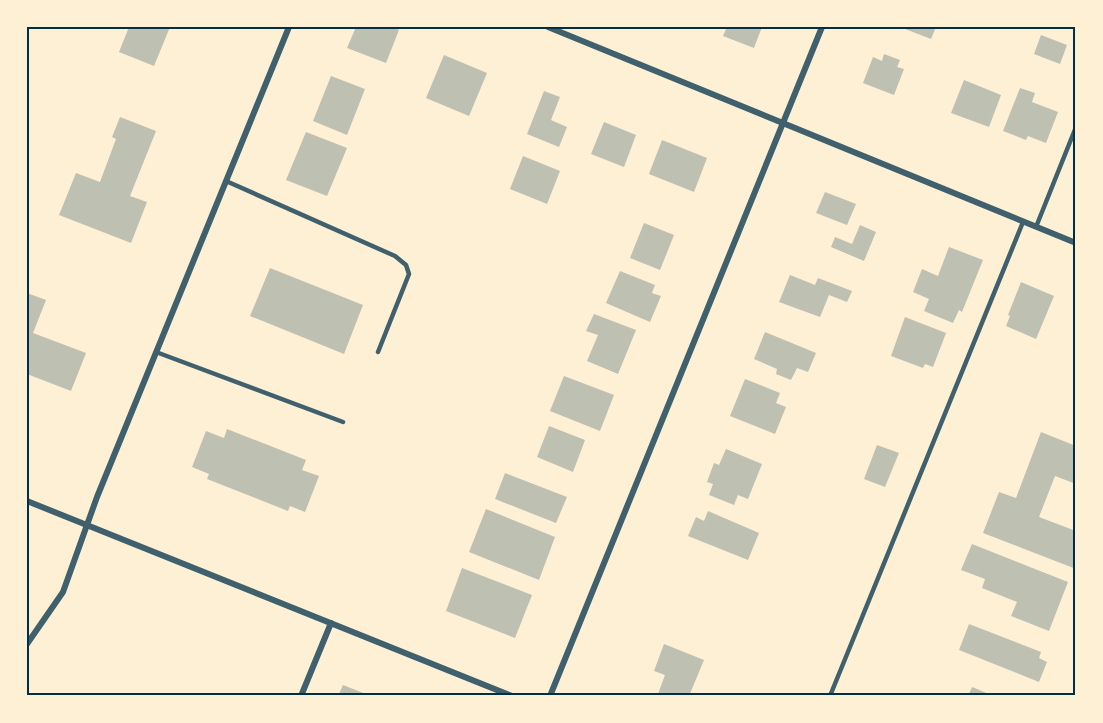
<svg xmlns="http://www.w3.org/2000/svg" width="1103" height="723" font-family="Raleway,sans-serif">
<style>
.building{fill:#bec0b2}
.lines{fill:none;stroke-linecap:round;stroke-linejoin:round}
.service{stroke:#3f606c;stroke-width:4.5}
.minor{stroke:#3f606c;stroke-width:6}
.neatline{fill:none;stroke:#003049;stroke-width:2}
</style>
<rect width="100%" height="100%" fill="#fdf0d5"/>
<g class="building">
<path d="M 129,27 L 170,27 L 154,66 L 119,52 Z"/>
<path d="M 356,27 L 392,27 L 399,30 L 386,63 L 347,48 Z"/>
<path d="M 727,27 L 762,27 L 754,48 L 723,36 Z"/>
<path d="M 900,27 L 936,27 L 931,39 Z"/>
<path d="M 1041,35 L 1067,45 L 1060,64 L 1034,54 Z"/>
<path d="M 884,54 L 900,60 L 897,67 L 904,69 L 894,95 L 863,83 L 873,57 L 882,61 Z"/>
<path d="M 444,55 L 487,73 L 469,116 L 426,98 Z"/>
<path d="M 331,76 L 365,89 L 347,135 L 313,121 Z"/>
<path d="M 964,80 L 1001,95 L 989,127 L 951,113 Z"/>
<path d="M 1020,88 L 1035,93 L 1032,102 L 1058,112 L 1046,143 L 1028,136 L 1026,140 L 1003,131 Z"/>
<path d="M 544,91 L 560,97 L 551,120 L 567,127 L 559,147 L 527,134 Z"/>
<path d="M 120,117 L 156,131 L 130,196 L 147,202 L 131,243 L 59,215 L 76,173 L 100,182 L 116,139 L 112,137 Z"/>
<path d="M 604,122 L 636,135 L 624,167 L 591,154 Z"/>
<path d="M 306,132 L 347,148 L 327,196 L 286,180 Z"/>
<path d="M 662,140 L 707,158 L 694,192 L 649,174 Z"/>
<path d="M 523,156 L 560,171 L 547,204 L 510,189 Z"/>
<path d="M 825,192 L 856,204 L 847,225 L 816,213 Z"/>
<path d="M 644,223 L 674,235 L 660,270 L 630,258 Z"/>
<path d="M 860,225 L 876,232 L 864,261 L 831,247 L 835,237 L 852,244 Z"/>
<path d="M 949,247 L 983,260 L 962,312 L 959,310 L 953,323 L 924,311 L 929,299 L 913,292 L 922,269 L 938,276 Z"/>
<path d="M 270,268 L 363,305 L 344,354 L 250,316 Z"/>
<path d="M 620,271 L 655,285 L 652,293 L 661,296 L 650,322 L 606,303 Z"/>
<path d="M 790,275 L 815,285 L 818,278 L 852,291 L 847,302 L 829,295 L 820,317 L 779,302 Z"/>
<path d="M 1021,282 L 1054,296 L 1036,339 L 1006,326 L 1010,316 L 1008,315 Z"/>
<path d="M 27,293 L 46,300 L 33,333 L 86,353 L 71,391 L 27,374 Z"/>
<path d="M 594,314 L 636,330 L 618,374 L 587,361 L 598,335 L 586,331 Z"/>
<path d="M 905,317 L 946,333 L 933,367 L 925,364 L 923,368 L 891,356 Z"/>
<path d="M 765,332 L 816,353 L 808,372 L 797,368 L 791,380 L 776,374 L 777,369 L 754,359 Z"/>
<path d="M 564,376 L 614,395 L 600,431 L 550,411 Z"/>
<path d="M 745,379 L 780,393 L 776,403 L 786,407 L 775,434 L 730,416 Z"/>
<path d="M 549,426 L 585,440 L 573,472 L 537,457 Z"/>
<path d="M 227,429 L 306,460 L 302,470 L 319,476 L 305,512 L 290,506 L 288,511 L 207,479 L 209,474 L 192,467 L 206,431 L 224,438 Z"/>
<path d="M 1041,432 L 1076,446 L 1076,484 L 1055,476 L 1039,517 L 1076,531 L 1076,569 L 983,533 L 999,492 L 1016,498 Z"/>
<path d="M 877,445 L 899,453 L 885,487 L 864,479 Z"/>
<path d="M 726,449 L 762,464 L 748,499 L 738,495 L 734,505 L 709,495 L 713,484 L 707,482 L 714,463 L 719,465 Z"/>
<path d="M 505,473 L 567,497 L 556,523 L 495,499 Z"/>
<path d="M 486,509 L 555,537 L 539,580 L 469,552 Z"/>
<path d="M 708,511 L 759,533 L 748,560 L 688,536 L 696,517 L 704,521 Z"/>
<path d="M 972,544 L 1068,582 L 1049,631 L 1011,616 L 1017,602 L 982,588 L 985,579 L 961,570 Z"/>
<path d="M 462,568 L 532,595 L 515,638 L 446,611 Z"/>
<path d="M 969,624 L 1041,652 L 1039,658 L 1047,662 L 1039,682 L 959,650 Z"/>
<path d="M 664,644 L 704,660 L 689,696 L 658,694 L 665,675 L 654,671 Z"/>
<path d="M 343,685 L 371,696 L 338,696 Z"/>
<path d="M 972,687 L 994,696 L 968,696 Z"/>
</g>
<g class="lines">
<g class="service">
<path d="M 226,181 L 395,256 L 406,265 L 409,274 L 378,352"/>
<path d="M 1036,227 L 1076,127"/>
<path d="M 156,352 L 343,422"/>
<path d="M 830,696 L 1023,222"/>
</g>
<g class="minor">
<path d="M 548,27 L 1076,243"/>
<path d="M 27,501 L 512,696"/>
<path d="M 27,644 L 63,592 L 97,497 L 289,27"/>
<path d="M 301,696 L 331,623"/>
<path d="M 550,696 L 822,27"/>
</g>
</g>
<rect width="1103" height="723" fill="none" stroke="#fdf0d5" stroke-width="57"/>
<rect x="28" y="28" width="1046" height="666" class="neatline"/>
</svg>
